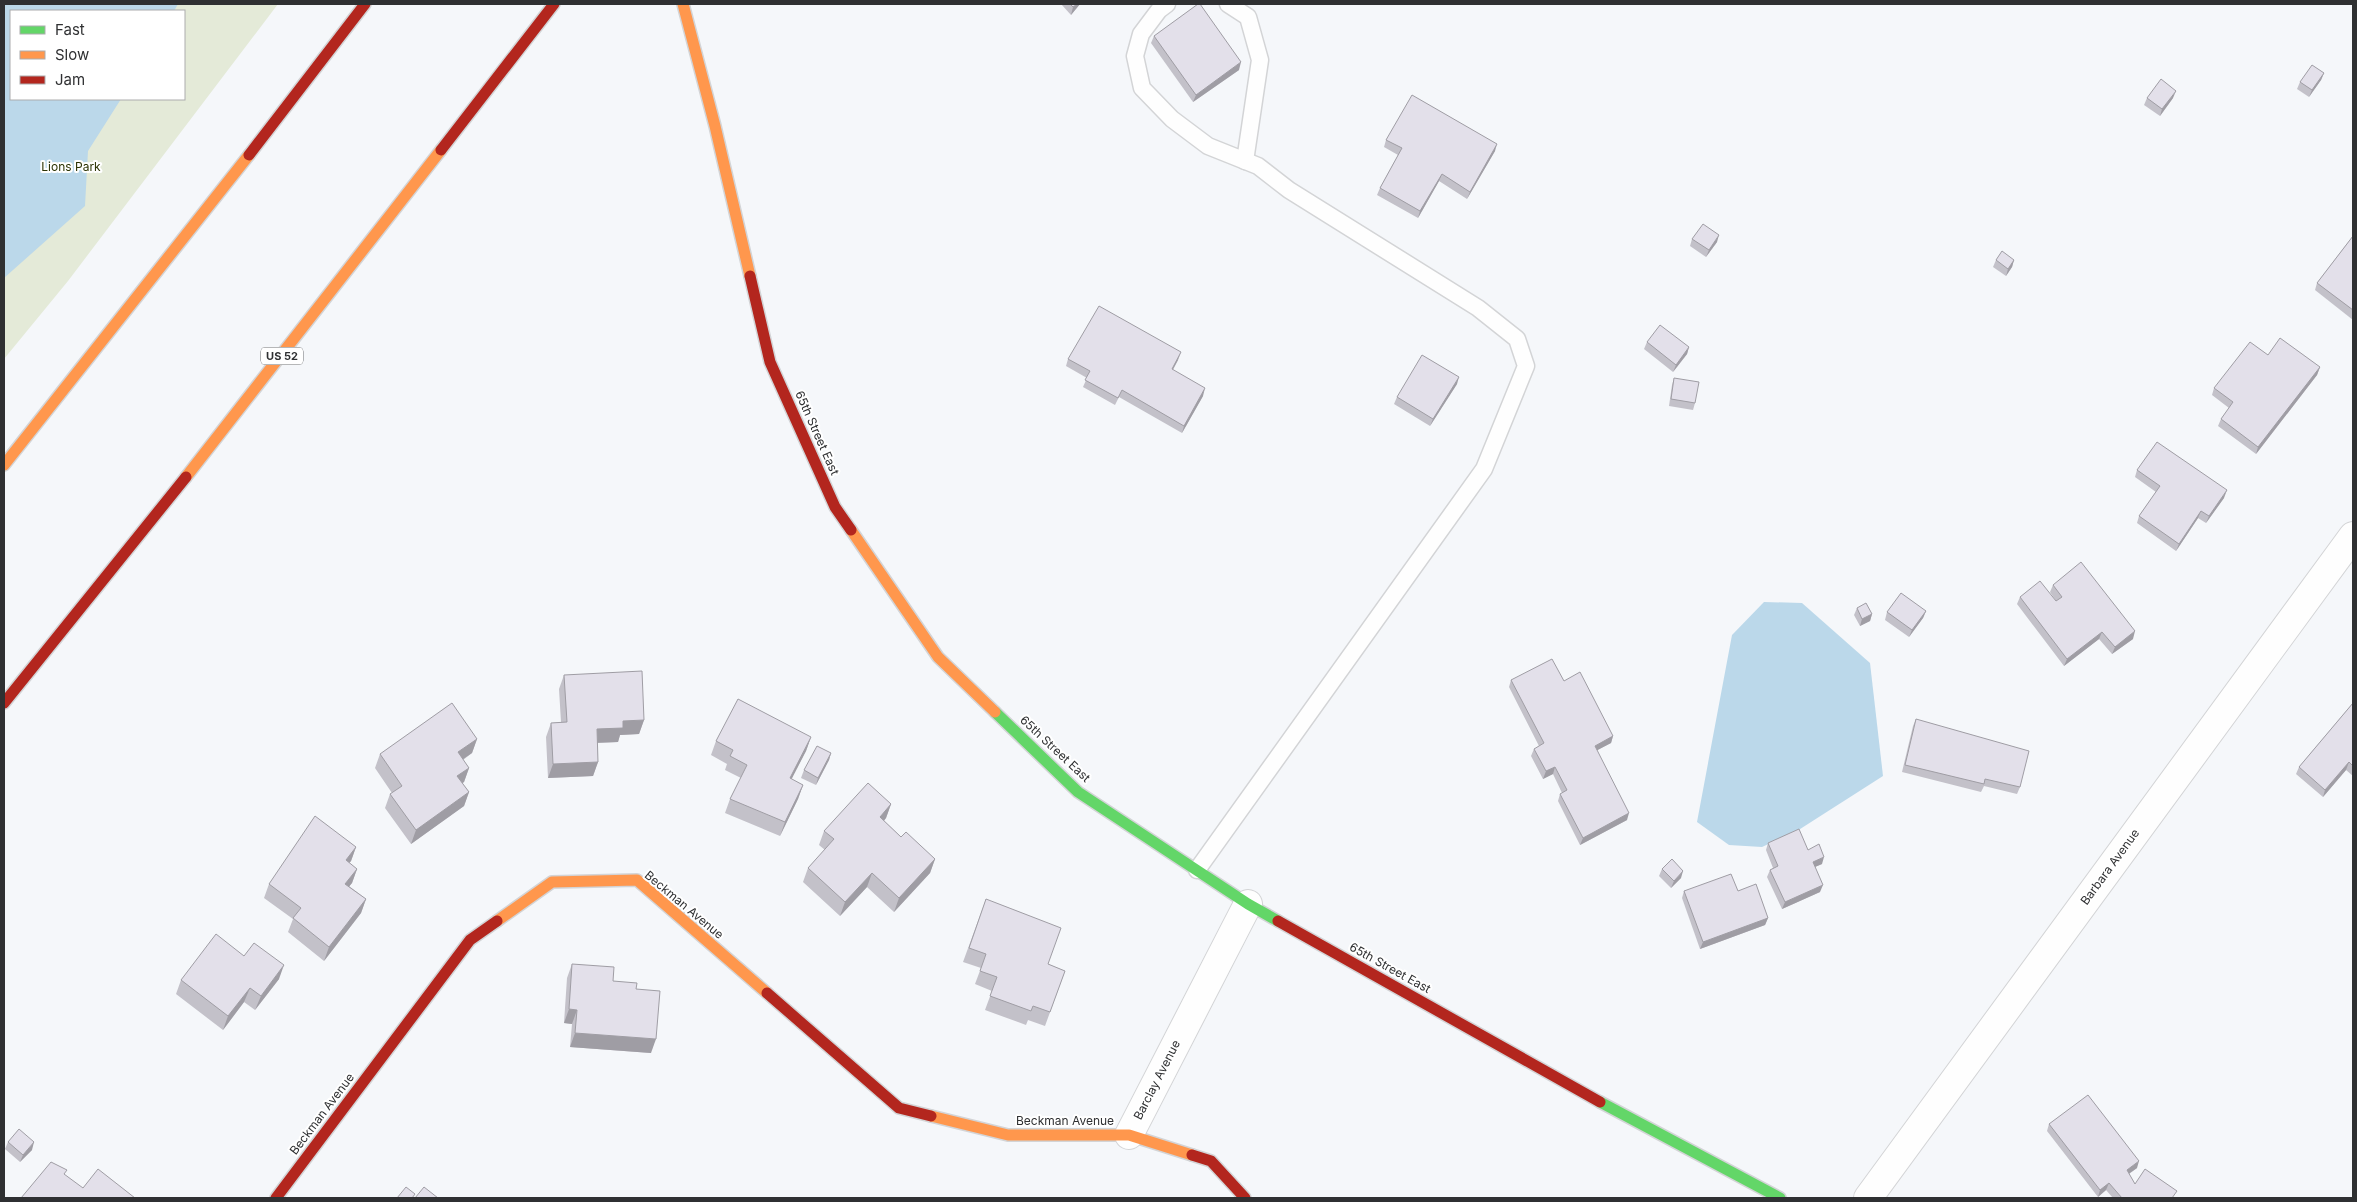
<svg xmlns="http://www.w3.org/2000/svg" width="2357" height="1202" font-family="Inter,sans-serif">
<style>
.green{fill:#e4ead8;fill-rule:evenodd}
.water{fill:#bbd8ea}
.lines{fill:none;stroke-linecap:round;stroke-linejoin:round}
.lane-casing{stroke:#d3d4d6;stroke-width:19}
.street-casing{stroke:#d3d4d6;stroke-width:30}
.fast-casing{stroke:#d3d4d6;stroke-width:14}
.slow-casing{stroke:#d3d4d6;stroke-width:14}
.jam-casing{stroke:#d3d4d6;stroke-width:14}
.lane{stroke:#fefefe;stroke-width:16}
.street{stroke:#fefefe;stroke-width:28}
.fast{stroke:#63d668;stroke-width:11}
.slow{stroke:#ff974d;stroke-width:11}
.jam{stroke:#b3261e;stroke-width:11}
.wall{fill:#c3c1c9}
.shaded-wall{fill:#9f9da4}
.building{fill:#e3e0ea;stroke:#9f9da4}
.labels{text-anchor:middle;stroke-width:4;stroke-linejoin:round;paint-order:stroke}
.shield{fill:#fff;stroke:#6d6e70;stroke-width:1}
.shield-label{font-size:11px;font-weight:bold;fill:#2f3032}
.park-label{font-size:12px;fill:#2c3303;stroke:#fff}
.street-label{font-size:12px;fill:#2f3032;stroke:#fff}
</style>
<rect width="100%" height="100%" fill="#f5f7fa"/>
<path class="green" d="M 4,4 L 278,4 L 68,281 L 4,359 ZM 11,11 L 184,11 L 184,99 L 11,99 Z"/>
<g class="water">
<path d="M 4,4 L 178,4 L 174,11 L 11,11 L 11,99 L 121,99 L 88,151 L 85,206 L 4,278 Z"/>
<path d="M 1764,602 L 1802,603 L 1870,663 L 1883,776 L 1797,831 L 1762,847 L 1729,845 L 1697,822 L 1732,635 Z"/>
</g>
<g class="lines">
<g class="lane-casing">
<g id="lane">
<path d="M 1167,4 L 1159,10 L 1141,34 L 1135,56 L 1142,88 L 1172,119 L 1208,146 L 1258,166 L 1289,190 L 1478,308 L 1517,339 L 1526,366 L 1484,469 L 1197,870"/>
<path d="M 1228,4 L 1248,17 L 1260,60 L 1245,161"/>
</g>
</g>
<g class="street-casing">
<g id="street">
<path d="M 1129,1135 L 1248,904"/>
<path d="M 1868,1198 L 2353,536"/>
</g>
</g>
<g class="fast-casing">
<g id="fast">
<path d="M 995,712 L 1078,792 L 1248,904 L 1278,921"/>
<path d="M 1600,1102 L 1780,1198"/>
</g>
</g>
<g class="slow-casing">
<g id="slow">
<path d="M 683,4 L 715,126 L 750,276"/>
<path d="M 4,465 L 249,155"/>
<path d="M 186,477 L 441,150"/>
<path d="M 851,530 L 938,657 L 995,712"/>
<path d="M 497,921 L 552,882 L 637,880 L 767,993"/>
<path d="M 931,1116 L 1008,1135 L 1129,1135 L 1192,1155"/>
</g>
</g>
<g class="jam-casing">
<g id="jam">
<path d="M 441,150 L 554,4"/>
<path d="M 249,155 L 365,4"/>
<path d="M 750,276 L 770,362 L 835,507 L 851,530"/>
<path d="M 4,703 L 186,477"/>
<path d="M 1278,921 L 1600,1102"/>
<path d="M 767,993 L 899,1108 L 931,1116"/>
<path d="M 1192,1155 L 1211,1161 L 1245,1198"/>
<path d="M 276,1198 L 470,940 L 497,921"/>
</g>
</g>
<use href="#lane" class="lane"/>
<use href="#street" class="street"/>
<use href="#fast" class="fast"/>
<use href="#slow" class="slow"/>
<use href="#jam" class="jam"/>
</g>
<g class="wall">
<path d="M 1061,4 L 1080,4 L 1071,15 Z"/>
<path d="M 1154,36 L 1239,70 L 1193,102 L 1151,43 Z"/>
<path d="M 2324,73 L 2321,80 L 2309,97 L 2297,89 L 2300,82 Z"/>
<path d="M 2147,98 L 2173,98 L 2160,116 L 2144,105 Z"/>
<path d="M 1386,140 L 1495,151 L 1467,199 L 1439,181 L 1418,218 L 1377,195 L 1380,188 L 1398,155 L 1384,147 Z"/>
<path d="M 2353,236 L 2353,320 L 2315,290 L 2317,283 Z"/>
<path d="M 1692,239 L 1717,242 L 1706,257 L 1690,246 Z"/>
<path d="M 1996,260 L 2014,260 L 2012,267 L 2006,276 L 1993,267 Z"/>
<path d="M 1647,342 L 1689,347 L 1687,354 L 1673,372 L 1644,349 Z"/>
<path d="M 2268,355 L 2320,367 L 2317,375 L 2256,454 L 2218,426 L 2221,419 L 2229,408 L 2212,395 L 2214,388 Z"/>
<path d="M 1068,359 L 1178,360 L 1173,370 L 1203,396 L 1182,433 L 1119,397 L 1115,405 L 1083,387 L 1087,378 L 1066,366 Z"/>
<path d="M 1674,378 L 1695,403 L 1693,410 L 1669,406 L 1672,385 Z"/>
<path d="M 1457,384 L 1430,426 L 1394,404 L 1397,397 Z"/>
<path d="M 2137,470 L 2224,498 L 2206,523 L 2198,518 L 2176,551 L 2137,523 L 2139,516 L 2156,492 L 2135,477 Z"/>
<path d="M 2053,585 L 2133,639 L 2112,654 L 2099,639 L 2064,666 L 2017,604 L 2020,597 L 2056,601 L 2050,592 Z"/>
<path d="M 1857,608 L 1872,614 L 1870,621 L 1860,626 L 1854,615 Z"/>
<path d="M 1926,611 L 1923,618 L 1909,637 L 1885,620 L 1887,612 Z"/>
<path d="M 564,675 L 644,720 L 639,734 L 620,735 L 618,742 L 597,743 L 598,762 L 593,776 L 548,778 L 546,737 L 551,723 L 561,722 L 559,689 Z"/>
<path d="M 1511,680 L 1564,681 L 1613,736 L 1611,743 L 1597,750 L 1627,820 L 1580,845 L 1558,801 L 1560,794 L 1562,793 L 1553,774 L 1543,779 L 1531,756 L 1534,749 L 1539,746 L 1509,687 Z"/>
<path d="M 2353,703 L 2353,776 L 2346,770 L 2323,797 L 2296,774 L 2299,767 Z"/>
<path d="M 1916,719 L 2020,787 L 2017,794 L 1984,786 L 1981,792 L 1902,772 L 1913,726 Z"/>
<path d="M 811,737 L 806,751 L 791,779 L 803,785 L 798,799 L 780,836 L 725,813 L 730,799 L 741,778 L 725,770 L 727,764 L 711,755 L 716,741 Z"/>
<path d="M 477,739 L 472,753 L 463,760 L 469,768 L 464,782 L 462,783 L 469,792 L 464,806 L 411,844 L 385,808 L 390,794 L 392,793 L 375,768 L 380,754 Z"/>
<path d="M 831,753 L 829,760 L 816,785 L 801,778 L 804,770 Z"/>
<path d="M 891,804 L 886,818 L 884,821 L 901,837 L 935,859 L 930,873 L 894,912 L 867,887 L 840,916 L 803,882 L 808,868 L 825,850 L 819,845 L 824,831 Z"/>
<path d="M 1768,843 L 1808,850 L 1822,864 L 1815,867 L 1820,892 L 1782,909 L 1767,877 L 1770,870 L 1773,868 L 1766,850 Z"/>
<path d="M 356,847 L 351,861 L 349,863 L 357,869 L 352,883 L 349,886 L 366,899 L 361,913 L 324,961 L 288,932 L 293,919 L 264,898 L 269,884 Z"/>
<path d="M 1662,869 L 1681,878 L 1671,888 L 1659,876 Z"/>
<path d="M 1684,891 L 1738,891 L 1768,918 L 1765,925 L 1700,949 L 1682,898 Z"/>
<path d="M 986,899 L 1048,964 L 1065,971 L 1045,1026 L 1028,1020 L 1026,1025 L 985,1010 L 992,991 L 975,984 L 981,968 L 963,962 Z"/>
<path d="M 244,956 L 279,979 L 255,1010 L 244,1002 L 223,1030 L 176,994 L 181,980 Z"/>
<path d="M 572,964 L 613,981 L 636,989 L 651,1053 L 570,1047 L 572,1024 L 564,1023 L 567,978 Z"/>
<path d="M 2049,1124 L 2137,1168 L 2129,1174 L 2135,1184 L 2174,1198 L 2113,1198 L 2106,1190 L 2098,1197 L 2047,1131 Z"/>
<path d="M 8,1142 L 32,1150 L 20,1162 L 5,1149 Z"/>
</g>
<g class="shaded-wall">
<path d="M 1077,4 L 1080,4 L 1071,15 L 1073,7 Z"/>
<path d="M 1241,62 L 1239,70 L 1193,102 L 1196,95 Z"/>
<path d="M 2324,73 L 2321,80 L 2309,97 L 2312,90 Z"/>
<path d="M 2176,91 L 2173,98 L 2160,116 L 2162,109 Z"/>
<path d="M 1497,144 L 1495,151 L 1467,199 L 1470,192 Z"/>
<path d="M 1442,174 L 1439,181 L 1418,218 L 1420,211 Z"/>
<path d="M 1719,235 L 1717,242 L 1706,257 L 1709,250 Z"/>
<path d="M 2014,260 L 2012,267 L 2006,276 L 2008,269 Z"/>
<path d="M 1689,347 L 1687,354 L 1673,372 L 1676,365 Z"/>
<path d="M 1181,352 L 1178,360 L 1169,376 L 1172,369 Z"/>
<path d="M 2320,367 L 2317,375 L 2256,454 L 2258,447 Z"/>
<path d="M 1459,377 L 1457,384 L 1430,426 L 1433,419 Z"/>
<path d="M 1205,388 L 1203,396 L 1182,433 L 1184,426 Z"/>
<path d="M 2227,490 L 2224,498 L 2206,523 L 2209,516 Z"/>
<path d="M 2201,511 L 2198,518 L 2176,551 L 2179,544 Z"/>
<path d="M 1926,611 L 1923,618 L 1909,637 L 1912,630 Z"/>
<path d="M 1872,614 L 1870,621 L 1860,626 L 1862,619 Z"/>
<path d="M 2135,631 L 2133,639 L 2112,654 L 2115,647 Z"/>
<path d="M 2102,632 L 2099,639 L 2064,666 L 2067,659 Z"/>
<path d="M 644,720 L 639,734 L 620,735 L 618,742 L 591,743 L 597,729 L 623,721 Z"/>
<path d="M 1613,736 L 1611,743 L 1592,753 L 1595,746 Z"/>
<path d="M 811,737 L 806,751 L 785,792 L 790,778 Z"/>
<path d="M 477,739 L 472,753 L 453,766 L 458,752 Z"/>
<path d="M 831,753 L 829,760 L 816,785 L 818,778 Z"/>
<path d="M 598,762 L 593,776 L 548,778 L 553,764 Z"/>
<path d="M 2349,762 L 2346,770 L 2323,797 L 2325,790 Z"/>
<path d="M 1555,767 L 1553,774 L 1543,779 L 1546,771 Z"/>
<path d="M 469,768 L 464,782 L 452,790 L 457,776 Z"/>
<path d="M 803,785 L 798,799 L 780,836 L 785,822 Z"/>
<path d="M 469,792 L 464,806 L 411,844 L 416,830 Z"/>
<path d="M 891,804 L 886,818 L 875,831 L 880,817 Z"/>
<path d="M 1629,813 L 1627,820 L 1580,845 L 1583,838 Z"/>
<path d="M 356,847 L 351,861 L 340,874 L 346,860 Z"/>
<path d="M 1824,857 L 1822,864 L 1810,869 L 1813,862 Z"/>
<path d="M 935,859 L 930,873 L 894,912 L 899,898 Z"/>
<path d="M 357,869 L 352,883 L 340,898 L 345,884 Z"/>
<path d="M 1683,871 L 1681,878 L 1671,888 L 1674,881 Z"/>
<path d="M 872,873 L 867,887 L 840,916 L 845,902 Z"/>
<path d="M 1823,885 L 1820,892 L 1782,909 L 1785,902 Z"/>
<path d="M 366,899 L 361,913 L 324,961 L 329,947 Z"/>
<path d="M 1768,918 L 1765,925 L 1700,949 L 1703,942 Z"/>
<path d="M 284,965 L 279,979 L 255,1010 L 261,996 Z"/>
<path d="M 250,988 L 244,1002 L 223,1030 L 228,1016 Z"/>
<path d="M 569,1009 L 577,1010 L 572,1024 L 564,1023 Z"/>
<path d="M 575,1033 L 656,1039 L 651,1053 L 570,1047 Z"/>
<path d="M 34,1142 L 32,1150 L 20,1162 L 23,1155 Z"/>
<path d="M 2139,1161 L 2137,1168 L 2124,1177 L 2127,1170 Z"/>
<path d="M 2109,1183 L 2106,1190 L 2098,1197 L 2100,1190 Z"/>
</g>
<g class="building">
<path d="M 1070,4 L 1077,4 L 1073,7 Z"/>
<path d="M 1198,4 L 1200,4 L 1241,62 L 1196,95 L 1154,36 Z"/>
<path d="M 2312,65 L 2324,73 L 2312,90 L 2300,82 Z"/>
<path d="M 2161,79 L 2176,91 L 2162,109 L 2147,98 Z"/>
<path d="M 1412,95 L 1497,144 L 1470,192 L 1442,174 L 1420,211 L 1380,188 L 1402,148 L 1386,140 Z"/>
<path d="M 1703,224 L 1719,235 L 1709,250 L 1692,239 Z"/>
<path d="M 2353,236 L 2353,310 L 2317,283 Z"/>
<path d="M 2002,251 L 2014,260 L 2008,269 L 1996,260 Z"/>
<path d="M 1099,306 L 1181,352 L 1172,369 L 1205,388 L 1184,426 L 1122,390 L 1118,398 L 1085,380 L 1090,371 L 1068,359 Z"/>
<path d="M 1660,325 L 1689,347 L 1676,365 L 1647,342 Z"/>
<path d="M 2280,338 L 2320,367 L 2258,447 L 2221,419 L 2233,402 L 2214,388 L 2250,342 L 2268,355 Z"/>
<path d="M 1422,355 L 1459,377 L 1433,419 L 1397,397 Z"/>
<path d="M 1674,378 L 1699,382 L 1695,403 L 1671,399 Z"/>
<path d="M 2157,442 L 2227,490 L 2209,516 L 2201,511 L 2179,544 L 2139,516 L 2160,486 L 2137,470 Z"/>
<path d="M 2081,562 L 2135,631 L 2115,647 L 2102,632 L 2067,659 L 2020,597 L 2040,581 L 2056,601 L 2062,597 L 2053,585 Z"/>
<path d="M 1901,593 L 1926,611 L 1912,630 L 1887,612 Z"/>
<path d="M 1866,603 L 1872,614 L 1862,619 L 1857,608 Z"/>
<path d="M 1552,659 L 1564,681 L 1580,672 L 1613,736 L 1595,746 L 1629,813 L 1583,838 L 1560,794 L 1567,790 L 1555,767 L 1546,771 L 1534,749 L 1544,743 L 1511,680 Z"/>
<path d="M 642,671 L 644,720 L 623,721 L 623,728 L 597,729 L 598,762 L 553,764 L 551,723 L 567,722 L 564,675 Z"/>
<path d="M 738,699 L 811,737 L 790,778 L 803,785 L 785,822 L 730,799 L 747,765 L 730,756 L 733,750 L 716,741 Z"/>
<path d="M 452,703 L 477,739 L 458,752 L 469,768 L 457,776 L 469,792 L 416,830 L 390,794 L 402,786 L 380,754 Z"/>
<path d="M 2353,703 L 2353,766 L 2349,762 L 2325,790 L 2299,767 Z"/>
<path d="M 1916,719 L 2029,751 L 2020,787 L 1985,779 L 1984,784 L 1905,765 Z"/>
<path d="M 817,746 L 831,753 L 818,778 L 804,770 Z"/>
<path d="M 868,783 L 891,804 L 880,817 L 901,837 L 906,832 L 935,859 L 899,898 L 872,873 L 845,902 L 808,868 L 834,839 L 824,831 Z"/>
<path d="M 315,816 L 356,847 L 346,860 L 357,869 L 345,884 L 366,899 L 329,947 L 293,918 L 301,908 L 269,884 Z"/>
<path d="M 1799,829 L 1808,850 L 1819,844 L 1824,857 L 1813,862 L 1823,885 L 1785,902 L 1770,870 L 1778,866 L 1768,843 Z"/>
<path d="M 1672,859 L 1683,871 L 1674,881 L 1662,869 Z"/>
<path d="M 1731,874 L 1738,891 L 1756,884 L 1768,918 L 1703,942 L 1684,891 Z"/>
<path d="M 986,899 L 1061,928 L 1048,964 L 1065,971 L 1050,1012 L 1033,1006 L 1031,1011 L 990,996 L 997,977 L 980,971 L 986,954 L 969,948 Z"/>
<path d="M 216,934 L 244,956 L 254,943 L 284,965 L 261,996 L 250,988 L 228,1016 L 181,980 Z"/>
<path d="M 572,964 L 614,967 L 613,981 L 637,983 L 636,989 L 660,991 L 656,1039 L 575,1033 L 577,1010 L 569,1009 Z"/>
<path d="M 2088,1095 L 2139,1161 L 2127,1170 L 2135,1184 L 2145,1169 L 2177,1191 L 2172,1198 L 2122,1198 L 2109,1183 L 2100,1190 L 2049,1124 Z"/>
<path d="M 19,1129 L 34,1142 L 23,1155 L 8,1142 Z"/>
<path d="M 51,1162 L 67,1170 L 64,1174 L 83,1188 L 98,1169 L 135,1198 L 21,1198 Z"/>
<path d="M 406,1187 L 415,1194 L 412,1198 L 397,1198 Z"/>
<path d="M 424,1187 L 438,1198 L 415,1198 Z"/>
</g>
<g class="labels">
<rect class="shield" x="261" y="347.5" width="42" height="17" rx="4"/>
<g class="shield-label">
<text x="282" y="360">US 52</text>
</g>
<g class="park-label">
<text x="71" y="171">Lions Park</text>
</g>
<g class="street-label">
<text transform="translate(817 433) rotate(66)" y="4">65th Street East</text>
<text transform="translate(1055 749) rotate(43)" y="4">65th Street East</text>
<text transform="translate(2110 867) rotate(-54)" y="4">Barbara Avenue</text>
<text transform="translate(684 905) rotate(40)" y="4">Beckman Avenue</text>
<text transform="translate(1390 968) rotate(29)" y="4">65th Street East</text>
<text transform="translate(1157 1080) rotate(-63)" y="4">Barclay Avenue</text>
<text transform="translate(322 1114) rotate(-53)" y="4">Beckman Avenue</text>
<text x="1065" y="1125">Beckman Avenue</text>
</g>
</g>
<rect width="2357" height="1202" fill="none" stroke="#2f3032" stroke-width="10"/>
<rect x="10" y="10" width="175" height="90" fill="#ffffff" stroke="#acacad"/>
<rect x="20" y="26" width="25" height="8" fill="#63d668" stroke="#acacad"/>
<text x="55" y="35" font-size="15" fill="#2f3032">Fast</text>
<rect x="20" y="51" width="25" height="8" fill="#ff974d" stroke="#acacad"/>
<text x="55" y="60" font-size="15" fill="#2f3032">Slow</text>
<rect x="20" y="76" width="25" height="8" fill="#b3261e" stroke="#acacad"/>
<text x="55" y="85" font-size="15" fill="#2f3032">Jam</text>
</svg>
